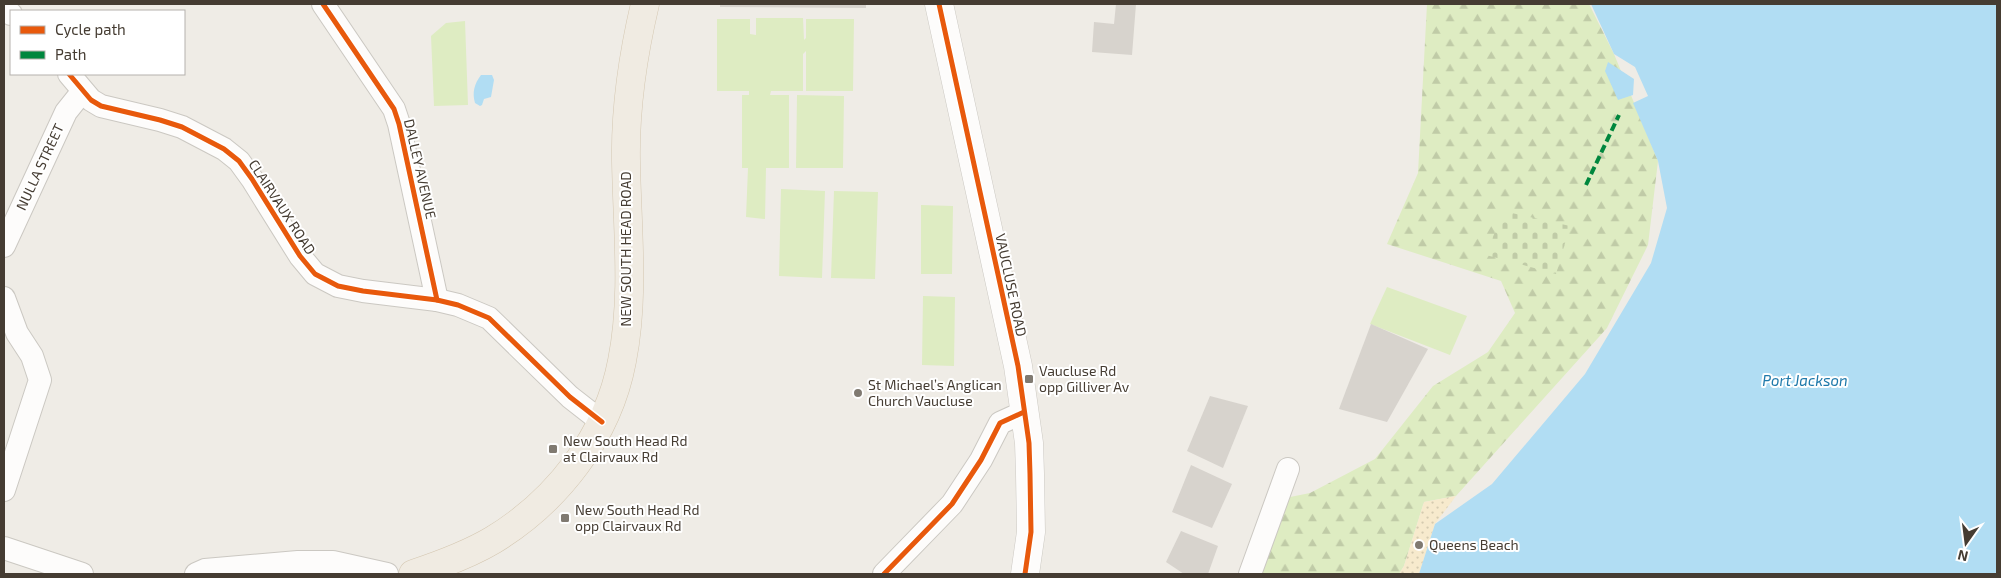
<svg xmlns="http://www.w3.org/2000/svg" width="2001" height="578" font-family="'Exo 2',sans-serif">
<style>
.forest{fill:url(#forest-firs)}
.sand{fill:url(#sand-dots)}
.cemetery{fill:url(#cemetery-stones)}
.pitch{fill:#deecc2}
.water{fill:#b1ddf3}
.building{fill:#d7d3cd}
.lines{fill:none;stroke-linecap:round;stroke-linejoin:round}
.minor-casing{stroke:#cbc8c2;stroke-width:24}
.tertiary-casing{stroke:#cbc8c2;stroke-width:29}
.primary-casing{stroke:#d4c7b1;stroke-width:29}
.minor{stroke:#fdfcfb;stroke-width:22}
.tertiary{stroke:#fdfcfb;stroke-width:28}
.primary{stroke:#f0ebe2;stroke-width:28}
.quiet{stroke:#00873e;stroke-width:4;stroke-dasharray:8 4;stroke-linecap:butt}
.cycleway-casing{stroke:#fff;stroke-width:8}
.cycleway{stroke:#e8590c;stroke-width:5}
.poi-dot{fill:#807a71;stroke:#fff;stroke-width:2}
.labels{text-anchor:middle;stroke-width:4;stroke-linejoin:round;paint-order:stroke}
.street-label{font-size:14px;fill:#453c32;stroke:#fff}
.poi-label{font-size:14px;fill:#453c32;stroke:#fff;text-anchor:start}
.water-label{font-size:15px;font-style:italic;fill:#1f79aa;stroke:#fff}
</style>
<defs>
<pattern id="forest-firs" width="22" height="20" patternUnits="userSpaceOnUse" patternTransform="scale(1.25)"><rect width="22" height="20" fill="#deecc2"/><path d="M5 1l3.5 6h-7zM16 11l3.5 6h-7z" fill="#c0cba7"/></pattern>
<pattern id="sand-dots" width="8" height="8" patternUnits="userSpaceOnUse" patternTransform="scale(1.25)"><rect width="8" height="8" fill="#f7eacd"/><path d="M2 2h.1M6 6h.1" fill="none" stroke="#d5cab0" stroke-width="1.8" stroke-linecap="round"/></pattern>
<pattern id="cemetery-stones" width="16" height="16" patternUnits="userSpaceOnUse" patternTransform="scale(1.25)"><rect width="16" height="16" fill="#deecc2"/><path d="M2 7V4a2 2 0 0 1 4 0v3zM10 15v-3a2 2 0 0 1 4 0v3z" fill="#c0cba7"/></pattern>
</defs>
<rect width="100%" height="100%" fill="#efece6"/>
<path class="forest" d="M 1427,4 L 1589,4 L 1614,54 L 1658,161 L 1648,245 L 1607,328 L 1456,496 L 1424,502 L 1404,566 L 1399,574 L 1257,574 L 1285,498 L 1310,493 L 1375,459 L 1433,386 L 1488,352 L 1515,313 L 1501,281 L 1387,244 L 1418,173 Z"/>
<path class="sand" d="M 1456,496 L 1435,524 L 1419,574 L 1399,574 L 1404,566 L 1424,502 Z"/>
<path class="cemetery" d="M 1503,211 L 1570,226 L 1556,274 L 1486,255 Z"/>
<g class="pitch">
<path d="M 756,18 L 803,18 L 804,40 L 806,38 L 806,19 L 854,19 L 853,91 L 806,91 L 806,51 L 803,54 L 803,91 L 771,91 L 770,95 L 789,95 L 789,168 L 766,168 L 765,219 L 746,217 L 748,168 L 742,168 L 742,95 L 749,95 L 749,91 L 717,91 L 717,19 L 750,19 L 750,34 L 756,35 Z"/>
<path d="M 465,21 L 468,105 L 434,106 L 431,36 L 446,23 Z"/>
<path d="M 797,95 L 844,96 L 843,168 L 796,168 Z"/>
<path d="M 781,189 L 825,191 L 822,278 L 779,276 Z"/>
<path d="M 834,191 L 878,192 L 875,279 L 831,278 Z"/>
<path d="M 921,205 L 953,206 L 952,274 L 921,274 Z"/>
<path d="M 1387,287 L 1467,316 L 1450,355 L 1370,324 Z"/>
<path d="M 923,296 L 955,297 L 954,366 L 922,365 Z"/>
</g>
<g class="water">
<path d="M 1591,4 L 1997,4 L 1997,574 L 1419,574 L 1435,524 L 1492,484 L 1585,374 L 1651,263 L 1667,208 L 1658,161 L 1633,103 L 1648,96 L 1635,67 L 1614,54 Z"/>
<path d="M 1608,62 L 1634,79 L 1633,95 L 1618,100 L 1605,71 Z"/>
<path d="M 481,75 L 492,75 L 494,80 L 491,97 L 484,99 L 482,105 L 480,106 L 475,103 C 472,93 474,84 481,75 Z"/>
</g>
<g class="building">
<path d="M 720,4 L 866,4 L 866,8 L 720,7 Z"/>
<path d="M 1116,4 L 1136,4 L 1132,55 L 1092,52 L 1094,22 L 1114,24 Z"/>
<path d="M 1371,324 L 1428,349 L 1387,422 L 1339,409 Z"/>
<path d="M 1210,396 L 1248,406 L 1223,468 L 1187,451 Z"/>
<path d="M 1191,465 L 1232,484 L 1212,528 L 1172,512 Z"/>
<path d="M 1181,531 L 1218,546 L 1208,574 L 1184,574 L 1166,562 Z"/>
</g>
<g class="lines">
<g class="minor-casing">
<g id="minor">
<path d="M 323,4 L 394,109 L 399,124 L 437,300"/>
<path d="M 4,7 L 11,14"/>
<path d="M 69,74 L 91,100 L 101,106 L 160,120 L 182,127 L 224,149 L 239,161 L 252,179 L 300,256 L 315,274 L 338,286 L 363,291 L 437,300 L 458,305 L 489,318 L 570,397 L 602,422"/>
<path d="M 4,246 L 66,112 L 82,92"/>
<path d="M 4,298 L 17,333 L 32,356 L 40,380 L 4,490"/>
<path d="M 4,548 L 82,574"/>
<path d="M 196,574 L 205,570 L 298,562 L 333,562 L 387,574"/>
<path d="M 884,574 L 952,504 L 981,460 L 1000,423 L 1024,412"/>
<path d="M 1250,574 L 1288,469"/>
</g>
</g>
<g class="tertiary-casing">
<path id="tertiary" d="M 939,4 L 1018,366 L 1029,443 L 1030,474 L 1031,532 L 1025,574"/>
</g>
<g class="primary-casing">
<path id="primary" d="M 413,574 C 440,565 468,555 493,540 C 557,501 608,436 622,361 C 635,296 627,227 626,161 C 625,108 633,55 645,4"/>
</g>
<use href="#minor" class="minor"/>
<use href="#tertiary" class="tertiary"/>
<use href="#primary" class="primary"/>
<path class="quiet" d="M 1586,185 L 1619,115"/>
<g class="cycleway-casing">
<g id="cycleway">
<path d="M 323,4 L 394,109 L 399,124 L 437,300"/>
<path d="M 939,4 L 1018,366 L 1029,443 L 1030,474 L 1031,532 L 1025,574"/>
<path d="M 69,74 L 91,100 L 101,106 L 160,120 L 182,127 L 224,149 L 239,161 L 252,179 L 300,256 L 315,274 L 338,286 L 363,291 L 437,300 L 458,305 L 489,318 L 570,397 L 602,422"/>
<path d="M 884,574 L 952,504 L 981,460 L 1000,423 L 1024,412"/>
</g>
</g>
<use href="#cycleway" class="cycleway"/>
</g>
<g class="poi-dot">
<rect x="1024" y="374" width="10" height="10" rx="2.5"/>
<circle cx="858" cy="393" r="5"/>
<rect x="548" y="444" width="10" height="10" rx="2.5"/>
<rect x="560" y="513" width="10" height="10" rx="2.5"/>
<circle cx="1419" cy="545" r="5"/>
</g>
<g class="labels">
<g class="street-label">
<text transform="translate(40 167) rotate(-65)" y="5">NULLA STREET</text>
<text transform="translate(420 169) rotate(77)" y="5">DALLEY AVENUE</text>
<text transform="translate(282 207) rotate(57)" y="5">CLAIRVAUX ROAD</text>
<text transform="translate(626 249) rotate(-90)" y="5">NEW SOUTH HEAD ROAD</text>
<text transform="translate(1011 285) rotate(78)" y="5">VAUCLUSE ROAD</text>
</g>
<g class="poi-label">
<text x="1039" y="376">Vaucluse Rd<tspan x="1039" dy="16">opp Gilliver Av</tspan></text>
<text x="868" y="390">St Michael’s Anglican<tspan x="868" dy="16">Church Vaucluse</tspan></text>
<text x="563" y="446">New South Head Rd<tspan x="563" dy="16">at Clairvaux Rd</tspan></text>
<text x="575" y="515">New South Head Rd<tspan x="575" dy="16">opp Clairvaux Rd</tspan></text>
<text x="1429" y="550">Queens Beach</text>
</g>
<g class="water-label">
<text x="1805" y="386">Port Jackson</text>
</g>
</g>
<rect width="2001" height="578" fill="none" stroke="#453c32" stroke-width="10"/>
<rect x="10" y="10" width="175" height="65" fill="#ffffff" stroke="#b5b1ad"/>
<rect x="20" y="26" width="25" height="8" fill="#e8590c" stroke="#b5b1ad"/>
<text x="55" y="35" font-size="15" fill="#453c32">Cycle path</text>
<rect x="20" y="51" width="25" height="8" fill="#00873e" stroke="#b5b1ad"/>
<text x="55" y="60" font-size="15" fill="#453c32">Path</text>
<g transform="translate(1966 543) rotate(194)" stroke="#ffffff" stroke-width="4" paint-order="stroke">
<path d="M0-4L9 19L0 12L-9 19Z" fill="#453c32"/>
<text y="-8" font-size="14" font-weight="bold" text-anchor="middle" fill="#453c32">N</text>
</g>
</svg>
